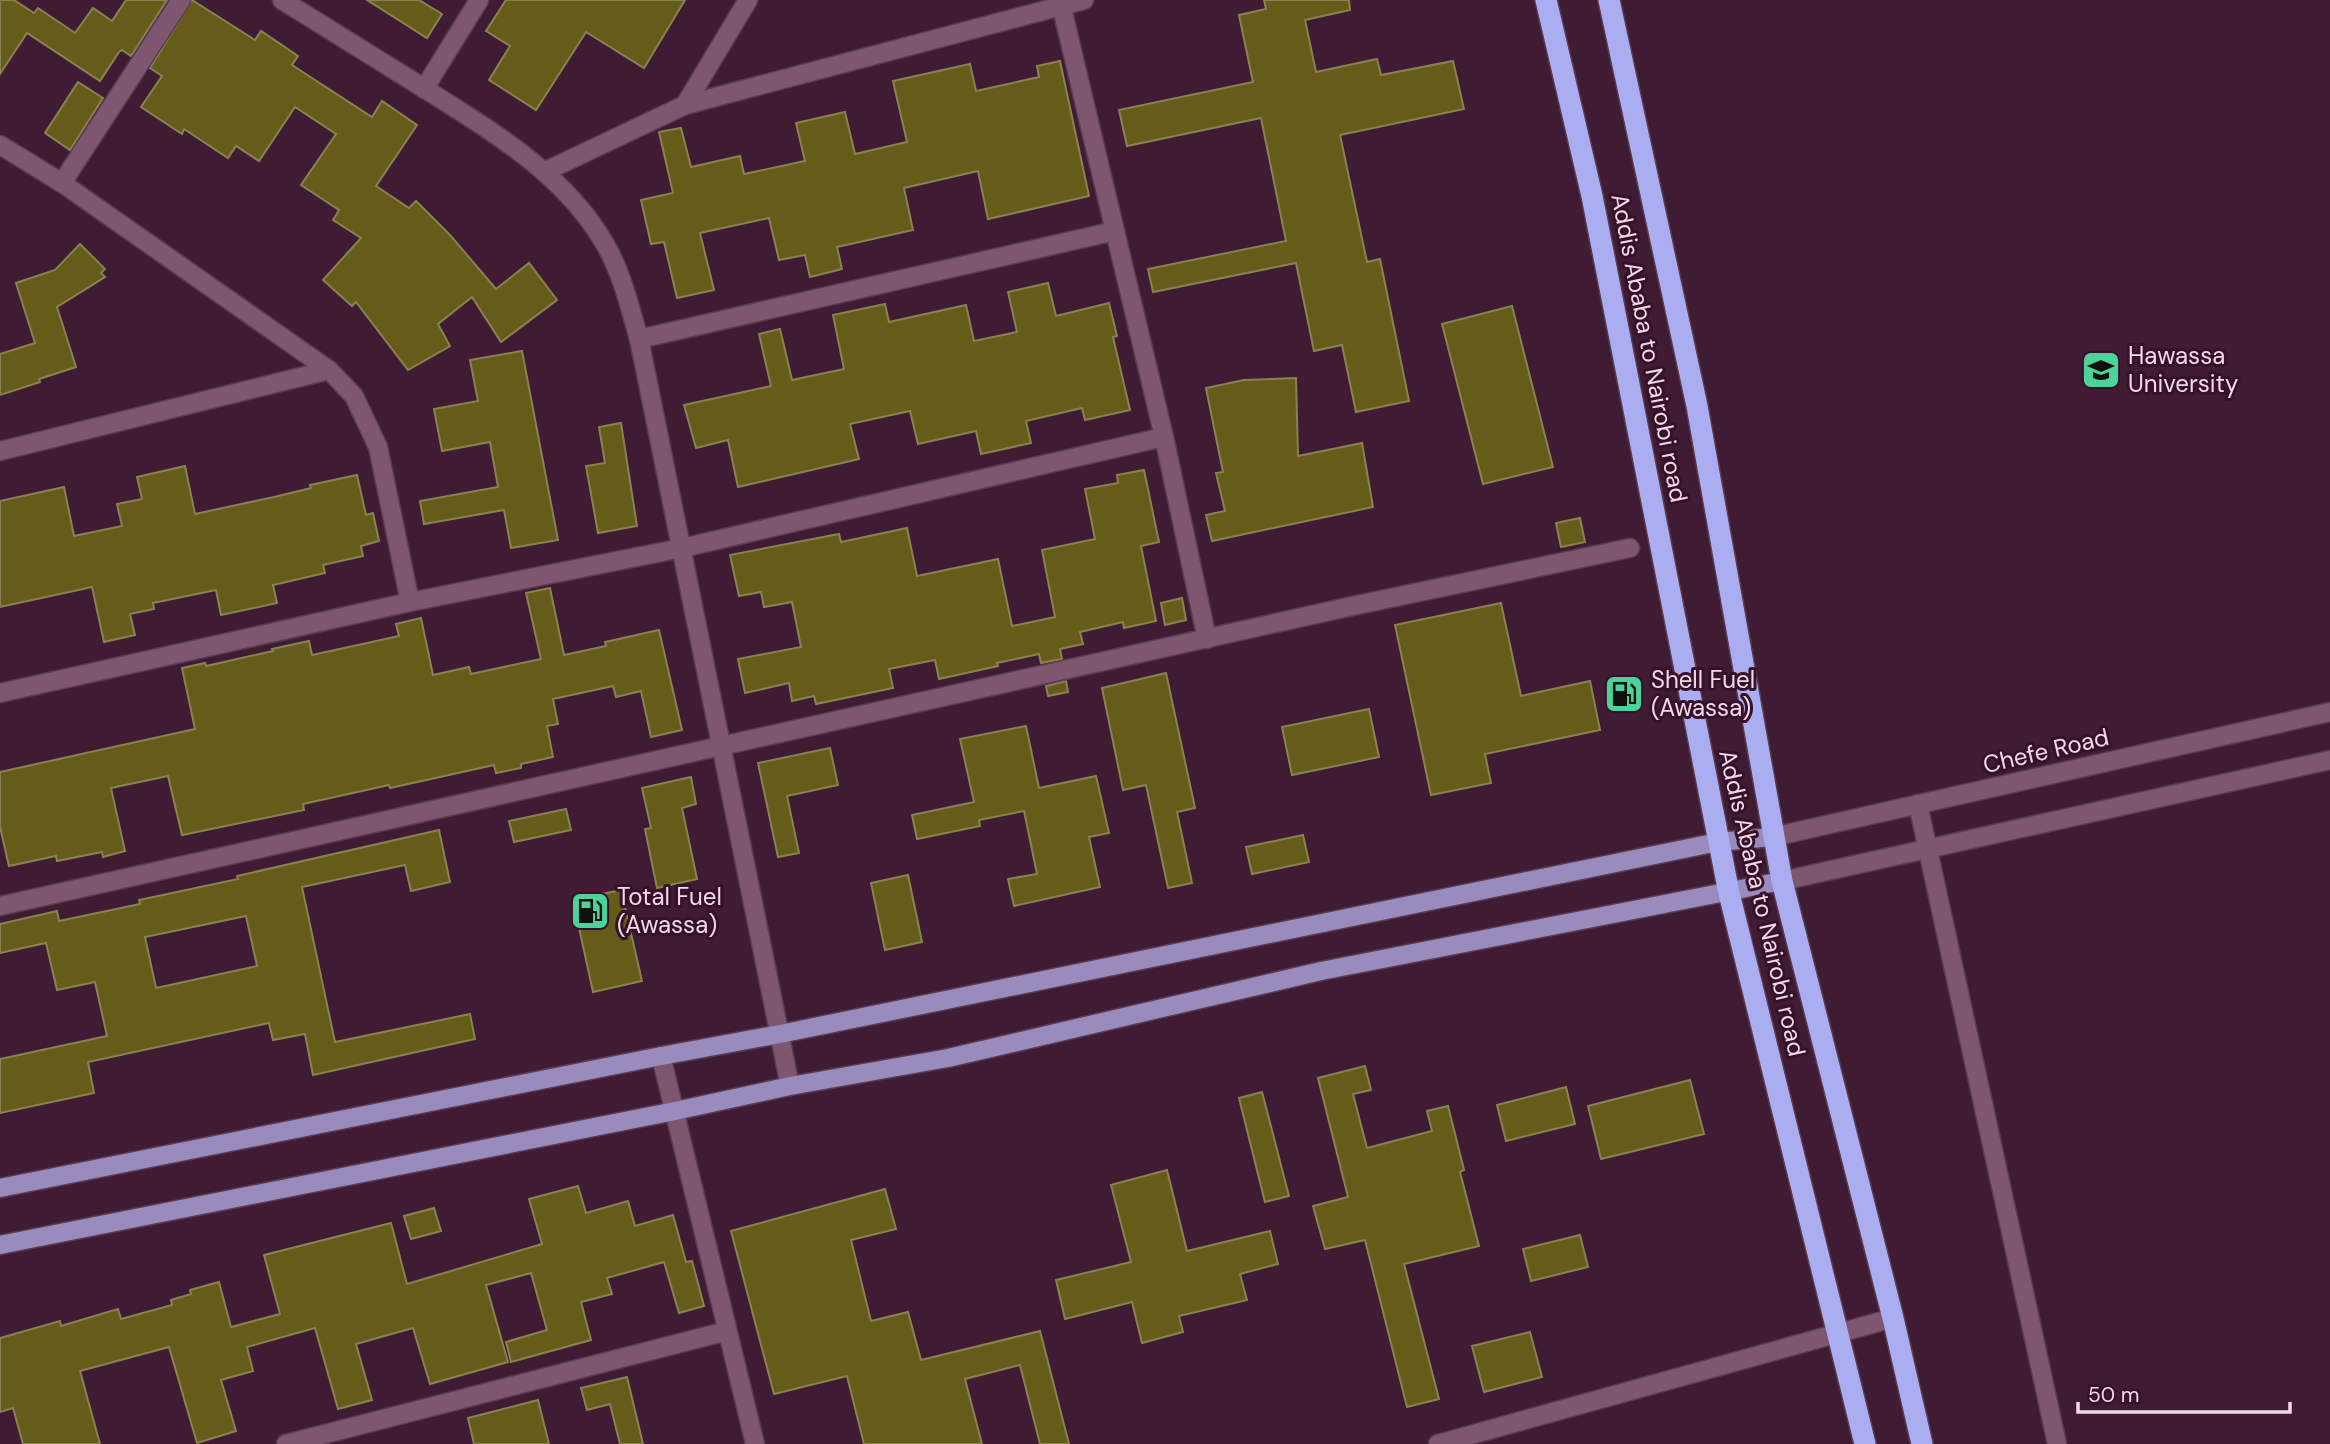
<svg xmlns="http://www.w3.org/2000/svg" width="2330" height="1444" font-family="'DM Sans',sans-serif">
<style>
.building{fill:#655c1a;stroke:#888253;stroke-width:2;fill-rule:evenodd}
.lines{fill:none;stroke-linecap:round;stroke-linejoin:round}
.minor-casing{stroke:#5a3b51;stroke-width:21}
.major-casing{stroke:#5a3b51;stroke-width:21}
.highway-casing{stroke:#5a3b51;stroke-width:24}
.minor{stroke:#7f5670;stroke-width:18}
.major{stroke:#998bbd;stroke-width:18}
.highway{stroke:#aaaef1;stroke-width:21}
.labels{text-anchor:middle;stroke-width:6;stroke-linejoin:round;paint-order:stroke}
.street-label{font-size:24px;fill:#f2d9e8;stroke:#35122a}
.poi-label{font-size:24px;fill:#f2d9e8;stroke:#35122a;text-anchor:start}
</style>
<rect width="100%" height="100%" fill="#401c34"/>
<g class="building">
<path d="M 0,0 L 14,0 L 34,13 L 38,8 L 75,33 L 93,8 L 112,21 L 126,0 L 167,0 L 131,56 L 122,50 L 119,52 L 100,81 L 27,33 L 0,74 Z"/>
<path d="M 192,0 L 255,40 L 261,31 L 298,56 L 292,65 L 372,117 L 382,101 L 417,125 L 376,186 L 409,208 L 416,201 L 450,235 L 496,289 L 529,263 L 557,300 L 501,342 L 472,297 L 438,324 L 450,346 L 408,370 L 356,302 L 352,306 L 323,280 L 361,238 L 333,220 L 339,210 L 301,185 L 336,134 L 295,107 L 259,161 L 236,146 L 228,158 L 184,129 L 182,134 L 141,107 L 162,76 L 150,68 Z"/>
<path d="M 367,0 L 419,0 L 442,14 L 427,38 Z"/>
<path d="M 506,0 L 685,0 L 644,68 L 586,32 L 536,110 L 489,80 L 510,46 L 486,31 Z"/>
<path d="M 1264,0 L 1349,0 L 1350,10 L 1305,20 L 1316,72 L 1377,59 L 1381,75 L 1453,61 L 1464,109 L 1340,135 L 1367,262 L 1380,259 L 1409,401 L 1356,412 L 1342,345 L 1314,351 L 1296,263 L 1153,292 L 1148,269 L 1286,241 L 1261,118 L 1127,146 L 1119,110 L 1253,82 L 1239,15 L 1266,9 Z"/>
<path d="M 1060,61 L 1089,196 L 988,219 L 978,171 L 904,188 L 913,230 L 837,247 L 842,269 L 810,277 L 805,255 L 779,260 L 769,218 L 700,233 L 714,290 L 677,298 L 664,242 L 651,244 L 641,200 L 673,193 L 659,132 L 681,128 L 691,167 L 740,156 L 744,174 L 805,161 L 796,123 L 845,112 L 855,154 L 907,142 L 893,81 L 970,64 L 976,91 L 1039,77 L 1037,66 Z"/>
<path d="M 78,82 L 103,98 L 70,150 L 45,133 Z"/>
<path d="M 80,244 L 105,269 L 101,273 L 105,277 L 57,307 L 76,367 L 39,379 L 40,382 L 0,395 L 0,354 L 35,343 L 16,283 L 55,270 Z"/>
<path d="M 1048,283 L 1056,316 L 1109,303 L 1117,336 L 1113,337 L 1130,410 L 1085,420 L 1082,408 L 1026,421 L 1031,443 L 981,454 L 976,431 L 918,444 L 910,411 L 850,424 L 859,459 L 738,487 L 728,440 L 696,448 L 684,405 L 771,386 L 759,334 L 780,329 L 792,380 L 844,369 L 833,315 L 885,304 L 889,322 L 966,305 L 974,341 L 1017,332 L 1008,292 Z"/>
<path d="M 1512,306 L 1553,467 L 1483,484 L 1442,324 Z"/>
<path d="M 522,351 L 558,540 L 511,548 L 504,510 L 424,524 L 420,501 L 498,487 L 490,442 L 442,451 L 434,409 L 478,401 L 470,360 Z"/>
<path d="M 1296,378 L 1298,456 L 1362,443 L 1373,507 L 1212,541 L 1206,515 L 1225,511 L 1216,473 L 1223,472 L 1206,388 L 1244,380 Z"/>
<path d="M 621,423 L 637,526 L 598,533 L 586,466 L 605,463 L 599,427 Z"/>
<path d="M 185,466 L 195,514 L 274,497 L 311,488 L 310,485 L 357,475 L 366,515 L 373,513 L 379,541 L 361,546 L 363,556 L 323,565 L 325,573 L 273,585 L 277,603 L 221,615 L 216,590 L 153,603 L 154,609 L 130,614 L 135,635 L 104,642 L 92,587 L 0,607 L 0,501 L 64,487 L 74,536 L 122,526 L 117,504 L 142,499 L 137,477 Z"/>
<path d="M 1144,470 L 1159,542 L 1141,546 L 1156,621 L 1124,628 L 1123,622 L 1080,632 L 1083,644 L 1060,649 L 1062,659 L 1041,663 L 1039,654 L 997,663 L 998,666 L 939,679 L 935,660 L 889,669 L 893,688 L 816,704 L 814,696 L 792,701 L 789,683 L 745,693 L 738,659 L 801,647 L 792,602 L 764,607 L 761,592 L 739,596 L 730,555 L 839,534 L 841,542 L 907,528 L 917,576 L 998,559 L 1012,626 L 1055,617 L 1042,550 L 1095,539 L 1085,489 L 1118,483 L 1117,475 Z"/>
<path d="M 1580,518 L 1585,542 L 1561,547 L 1556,523 Z"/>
<path d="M 550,588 L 564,655 L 606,646 L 605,642 L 659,630 L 682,730 L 651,737 L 641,691 L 616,697 L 613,686 L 553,699 L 558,724 L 547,726 L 553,757 L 521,764 L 521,768 L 496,773 L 494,765 L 390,788 L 389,785 L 303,804 L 304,810 L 182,835 L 168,776 L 111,788 L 125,851 L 103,857 L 102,852 L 57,861 L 56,856 L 9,866 L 0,827 L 0,772 L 195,729 L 182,668 L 205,663 L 206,666 L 273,651 L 272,649 L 309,641 L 312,655 L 399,636 L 396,624 L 421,618 L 433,675 L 469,667 L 471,674 L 541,659 L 526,593 Z"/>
<path d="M 1182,598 L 1186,620 L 1165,625 L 1161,603 Z"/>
<path d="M 1501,603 L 1521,696 L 1590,681 L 1600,730 L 1485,754 L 1491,783 L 1431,795 L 1395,625 Z"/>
<path d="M 1166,673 L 1195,808 L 1177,812 L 1192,883 L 1168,888 L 1146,785 L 1123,790 L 1102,688 Z"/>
<path d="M 1066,681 L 1068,692 L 1048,696 L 1046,686 Z"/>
<path d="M 1369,709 L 1379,757 L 1292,775 L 1282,727 Z"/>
<path d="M 1026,726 L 1039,788 L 1096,776 L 1109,833 L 1089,837 L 1100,887 L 1014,906 L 1008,879 L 1037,874 L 1024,811 L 979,820 L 980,826 L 917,839 L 912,815 L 974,802 L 960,739 Z"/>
<path d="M 830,748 L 838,785 L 787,796 L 799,853 L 778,857 L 758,763 Z"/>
<path d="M 691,777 L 696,804 L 682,808 L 697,879 L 657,888 L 645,829 L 651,828 L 642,788 Z"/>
<path d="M 566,809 L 571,830 L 514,842 L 509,821 Z"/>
<path d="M 439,830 L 450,882 L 411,891 L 405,865 L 302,887 L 335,1042 L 470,1014 L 475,1039 L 313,1075 L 305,1034 L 273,1040 L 269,1023 L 88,1062 L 94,1093 L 0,1113 L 0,1059 L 107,1036 L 95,982 L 57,990 L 46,943 L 0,953 L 0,924 L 57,911 L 59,921 L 140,904 L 139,900 L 238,879 L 237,876 ZM 246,916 L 257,966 L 156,988 L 145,937 Z"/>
<path d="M 1303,835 L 1309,862 L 1252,874 L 1246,847 Z"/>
<path d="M 908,875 L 922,942 L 885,950 L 871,883 Z"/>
<path d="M 621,890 L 642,981 L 593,992 L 573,900 Z"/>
<path d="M 1365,1066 L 1371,1090 L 1353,1094 L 1367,1148 L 1432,1131 L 1427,1111 L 1448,1106 L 1464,1170 L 1460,1172 L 1479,1246 L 1404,1264 L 1439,1399 L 1407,1407 L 1365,1240 L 1325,1249 L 1313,1206 L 1348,1197 L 1318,1078 Z"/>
<path d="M 1690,1080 L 1704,1134 L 1601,1159 L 1588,1106 Z"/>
<path d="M 1566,1087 L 1575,1124 L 1506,1141 L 1497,1105 Z"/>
<path d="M 1262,1092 L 1289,1196 L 1265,1202 L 1239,1098 Z"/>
<path d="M 1167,1170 L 1187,1251 L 1270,1231 L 1278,1264 L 1240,1274 L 1247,1300 L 1179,1316 L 1183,1332 L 1142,1343 L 1132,1302 L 1065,1319 L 1056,1280 L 1131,1262 L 1111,1185 Z"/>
<path d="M 578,1186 L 586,1213 L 628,1201 L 635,1226 L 673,1215 L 686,1262 L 692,1261 L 704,1306 L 679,1313 L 664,1262 L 607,1278 L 612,1294 L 581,1302 L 591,1340 L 511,1362 L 506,1342 L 547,1330 L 531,1273 L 486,1285 L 508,1362 L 430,1384 L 413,1328 L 356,1344 L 372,1400 L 338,1409 L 315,1328 L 247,1347 L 253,1371 L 221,1380 L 236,1431 L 197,1443 L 169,1347 L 80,1371 L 100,1444 L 23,1444 L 13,1408 L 0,1412 L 0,1338 L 60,1321 L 61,1326 L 118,1309 L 121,1319 L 172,1305 L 171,1300 L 191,1294 L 190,1290 L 219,1282 L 231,1327 L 280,1314 L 264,1255 L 391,1223 L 407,1284 L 542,1244 L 529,1199 Z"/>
<path d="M 885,1189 L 896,1229 L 851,1240 L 871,1321 L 908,1312 L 921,1360 L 1040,1331 L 1069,1444 L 1040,1444 L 1020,1365 L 965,1379 L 982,1444 L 864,1444 L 847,1376 L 774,1394 L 731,1231 Z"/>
<path d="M 434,1208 L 441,1231 L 411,1239 L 404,1216 Z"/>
<path d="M 1580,1235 L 1588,1267 L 1531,1281 L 1523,1249 Z"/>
<path d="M 1530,1332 L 1542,1377 L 1484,1392 L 1472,1346 Z"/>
<path d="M 627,1377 L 643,1444 L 620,1444 L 610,1404 L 587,1410 L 581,1388 Z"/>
<path d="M 538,1400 L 549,1444 L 474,1444 L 468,1418 Z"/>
</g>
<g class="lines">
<g class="minor-casing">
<g id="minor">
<path d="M 282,0 C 328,29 375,58 422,87 C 490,130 564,173 605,244 C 622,273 630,308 639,339 L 790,1086"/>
<path d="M 1060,0 L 1164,437 L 1207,639"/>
<path d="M 424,89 L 479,0"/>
<path d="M 685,105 L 748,0"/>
<path d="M 0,145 L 62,183 L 329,370 L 354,396 L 378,447 L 410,602"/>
<path d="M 544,172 L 685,105 L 1084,0"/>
<path d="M 62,183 L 181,0"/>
<path d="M 639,339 L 1115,231"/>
<path d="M 0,451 L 329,370"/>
<path d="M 0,693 L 410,602 L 682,548 L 1164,437"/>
<path d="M 1918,804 L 2057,1444"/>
<path d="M 1772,837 L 2330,712"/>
<path d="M 1782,881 L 2330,760"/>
<path d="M 0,906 L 1357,605 L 1630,548"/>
<path d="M 661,1056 L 755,1444"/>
<path d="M 286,1444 L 727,1331"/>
<path d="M 1438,1444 L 1893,1318"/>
</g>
</g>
<g class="major-casing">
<g id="major">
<path d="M 0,1188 L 661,1056 L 780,1034 L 1718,842 L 1772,837"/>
<path d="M 0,1245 L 675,1111 L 790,1086 L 948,1058 L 1321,971 L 1782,881"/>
</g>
</g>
<g class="highway-casing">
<g id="highway">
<path d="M 1546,0 L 1592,196 L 1729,893 L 1865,1444"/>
<path d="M 1609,0 L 1697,406 L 1782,881 L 1893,1318 L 1922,1444"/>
</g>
</g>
<use href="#minor" class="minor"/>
<use href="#major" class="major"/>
<use href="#highway" class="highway"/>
</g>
<defs>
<g id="university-square" transform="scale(2.0125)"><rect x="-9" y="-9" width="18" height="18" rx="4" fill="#4dd39a" stroke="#35122a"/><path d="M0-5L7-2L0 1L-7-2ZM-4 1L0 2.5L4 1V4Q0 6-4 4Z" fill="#111"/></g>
<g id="fuel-square" transform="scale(2.0125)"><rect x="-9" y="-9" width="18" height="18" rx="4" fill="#4dd39a" stroke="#35122a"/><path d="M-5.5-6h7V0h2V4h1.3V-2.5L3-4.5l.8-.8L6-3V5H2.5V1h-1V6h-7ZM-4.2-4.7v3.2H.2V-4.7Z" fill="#111"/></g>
</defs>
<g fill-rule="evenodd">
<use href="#university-square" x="2101" y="370"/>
<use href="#fuel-square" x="1624" y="694"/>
<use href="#fuel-square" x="590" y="911"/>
</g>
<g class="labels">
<g class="street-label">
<text transform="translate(1649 348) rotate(79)" y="8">Addis Ababa to Nairobi road</text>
<text transform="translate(2046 751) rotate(-13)" y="8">Chefe Road</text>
<text transform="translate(1762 903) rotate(77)" y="8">Addis Ababa to Nairobi road</text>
</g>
<g class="poi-label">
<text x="2128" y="364">Hawassa<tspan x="2128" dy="28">University</tspan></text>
<text x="1651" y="688">Shell Fuel<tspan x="1651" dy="28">(Awassa)</tspan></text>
<text x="617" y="905">Total Fuel<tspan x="617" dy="28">(Awassa)</tspan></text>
</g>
</g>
<path d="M2078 1402v10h212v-10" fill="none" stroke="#f2d9e8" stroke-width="3.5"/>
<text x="2088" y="1402" font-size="21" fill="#f2d9e8" stroke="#35122a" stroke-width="5" paint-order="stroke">50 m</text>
</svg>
